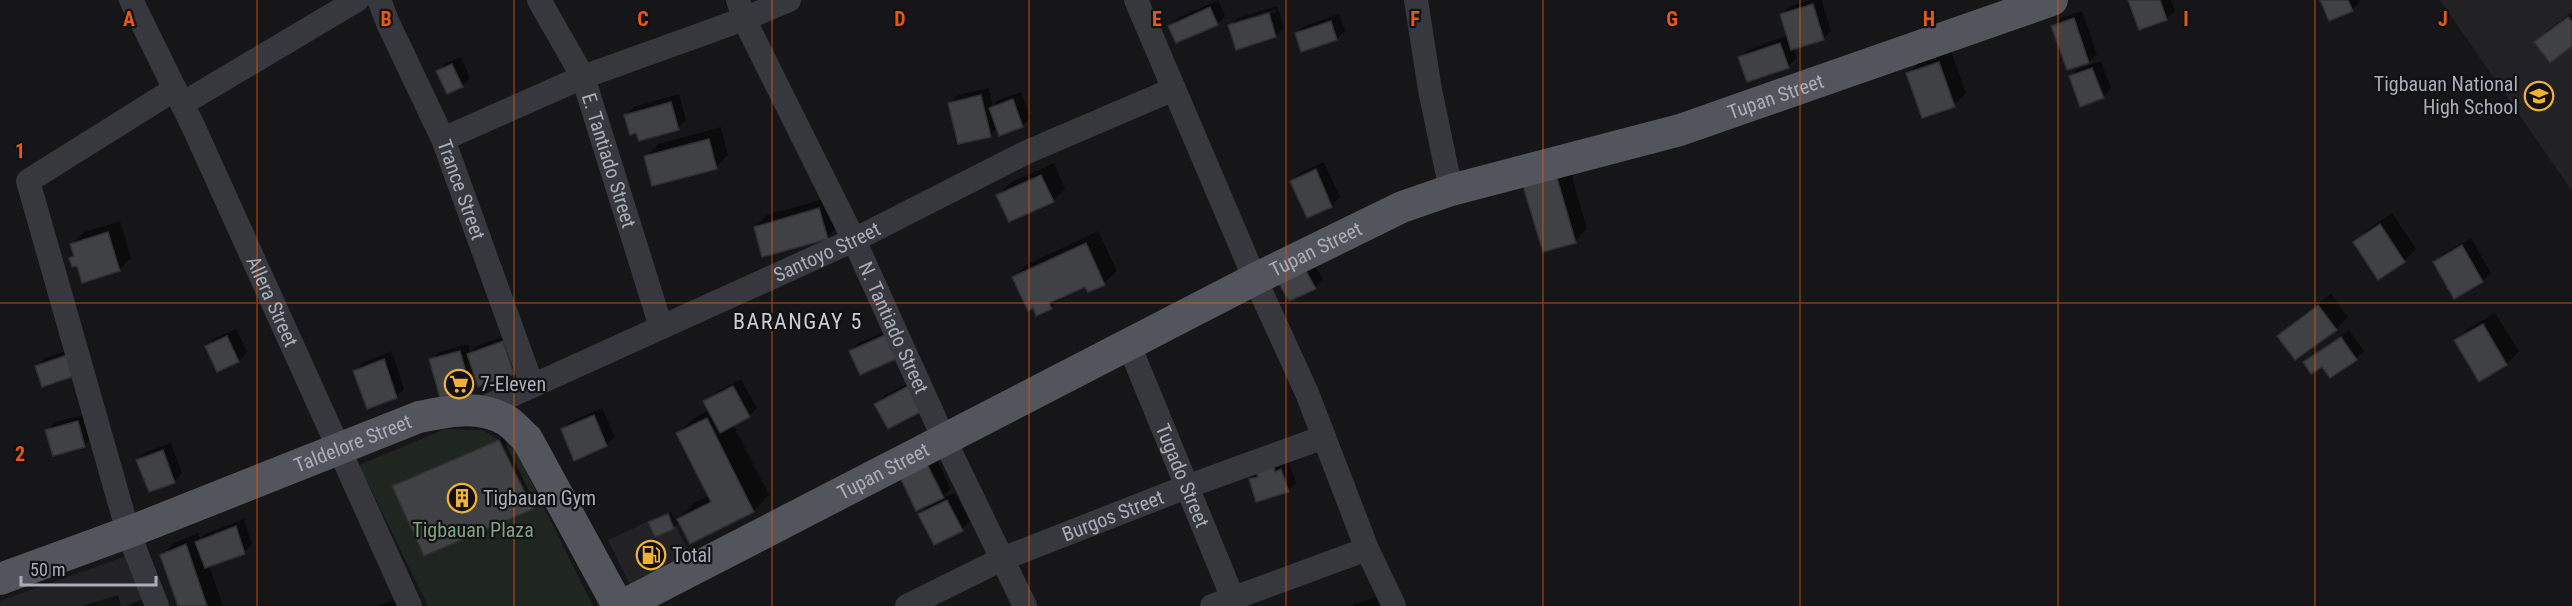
<svg xmlns="http://www.w3.org/2000/svg" width="2572" height="606" font-family="'Roboto Condensed',sans-serif">
<style>
.built{fill:#222225}
.green{fill:#1e261f}
.shadow{fill:#0007;fill-rule:evenodd}
.building{fill:#404145;stroke:#303034;stroke-width:1.5}
.lines{fill:none;stroke-linecap:round;stroke-linejoin:round}
.minor{stroke:#37383d;stroke-width:24}
.major{stroke:#53555c;stroke-width:32}
.grid{fill:none;stroke:#e8590c;stroke-width:1.5;stroke-opacity:0.55}
.labels{text-anchor:middle;stroke-width:4.5;stroke-linejoin:round;paint-order:stroke}
.poi-label{font-size:20px;fill:#a8adb8;stroke:#111113;text-anchor:start}
.street-label{font-size:20px;fill:#a8adb8;stroke:#111113}
.park-label{font-size:20px;fill:#7fa381;stroke:#111113}
.quarter-label{font-size:22px;letter-spacing:1.5px;fill:#c9ccd4;stroke:#111113}
.grid-label{font-size:20px;text-anchor:middle;font-weight:bold;fill:#e8590c;stroke:#111113;stroke-width:4.5;stroke-linejoin:round;paint-order:stroke}
</style>
<rect width="100%" height="100%" fill="#161618"/>
<g class="built">
<path d="M 2440,0 L 2572,0 L 2572,191 Z"/>
<path d="M 669,512 L 691,557 L 630,585 L 608,540 Z"/>
<path d="M 129,555 L 149,606 L 0,606 L 0,601 Z"/>
</g>
<path class="green" d="M 445,429 L 483,430 L 516,451 L 593,606 L 428,606 L 359,465 Z"/>
<g class="shadow">
<path d="M 1218,0 L 1225,16 L 1217,24 L 1170,26 L 1178,18 Z"/>
<path d="M 1810,0 L 1822,0 L 1831,31 L 1823,39 L 1793,48 L 1797,58 L 1788,66 L 1748,81 L 1740,58 L 1748,50 L 1788,35 L 1781,14 L 1790,6 Z"/>
<path d="M 2130,0 L 2171,0 L 2175,11 L 2166,19 Z"/>
<path d="M 2321,0 L 2359,0 L 2360,2 L 2352,10 Z"/>
<path d="M 1277,6 L 1284,28 L 1276,36 L 1230,26 L 1238,18 ZM 1276,9 L 1276,12 L 1238,24 L 1238,21 Z"/>
<path d="M 2082,11 L 2097,54 L 2089,62 L 2053,26 L 2061,18 Z"/>
<path d="M 2572,12 L 2572,44 L 2536,42 L 2548,30 Z"/>
<path d="M 1339,14 L 1345,31 L 1337,39 L 1296,34 L 1304,26 Z"/>
<path d="M 1951,51 L 1966,93 L 1954,105 L 1908,74 L 1920,62 Z"/>
<path d="M 461,57 L 470,78 L 462,86 L 438,71 L 446,63 Z"/>
<path d="M 2101,61 L 2111,88 L 2103,97 L 2070,77 L 2078,69 Z"/>
<path d="M 989,88 L 993,106 L 998,100 L 1021,92 L 1031,118 L 1022,126 L 998,128 L 990,135 L 950,104 L 958,95 Z"/>
<path d="M 679,94 L 686,120 L 678,128 L 626,115 L 634,107 Z"/>
<path d="M 721,127 L 728,155 L 716,167 L 646,157 L 658,144 Z"/>
<path d="M 1324,162 L 1340,197 L 1331,206 L 1308,216 L 1292,181 L 1300,173 Z"/>
<path d="M 1054,163 L 1065,189 L 1053,201 L 998,195 L 1010,183 Z"/>
<path d="M 1569,166 L 1587,229 L 1575,241 L 1537,174 Z"/>
<path d="M 831,197 L 840,225 L 827,237 L 755,227 L 767,215 Z"/>
<path d="M 2392,213 L 2416,249 L 2404,261 L 2355,242 L 2367,230 Z"/>
<path d="M 120,221 L 131,258 L 119,270 L 78,264 L 71,258 L 75,254 L 72,244 L 84,232 Z"/>
<path d="M 1098,231 L 1117,271 L 1104,283 L 1089,290 L 1086,285 L 1063,296 L 1051,308 L 1014,277 L 1026,265 Z"/>
<path d="M 2471,238 L 2491,273 L 2482,281 L 2454,297 L 2435,262 L 2443,254 Z"/>
<path d="M 1313,262 L 1323,279 L 1315,287 L 1290,299 L 1280,283 Z"/>
<path d="M 2331,294 L 2348,317 L 2336,329 L 2279,336 L 2291,324 Z"/>
<path d="M 2495,313 L 2519,351 L 2507,364 L 2479,380 L 2456,341 L 2468,329 Z"/>
<path d="M 895,327 L 905,349 L 851,351 L 859,343 Z"/>
<path d="M 236,329 L 247,352 L 239,361 L 218,370 L 207,346 L 215,338 Z"/>
<path d="M 2349,330 L 2364,351 L 2356,359 L 2323,365 L 2305,362 Z"/>
<path d="M 511,334 L 522,365 L 514,373 L 479,385 L 478,381 L 470,388 L 431,360 L 439,352 L 468,344 L 470,352 L 477,346 Z"/>
<path d="M 78,347 L 84,366 L 37,366 L 45,358 Z"/>
<path d="M 392,351 L 404,389 L 396,397 L 355,371 L 363,363 Z"/>
<path d="M 920,377 L 933,399 L 876,404 L 884,396 Z"/>
<path d="M 741,379 L 757,408 L 749,416 L 733,424 L 769,495 L 753,511 L 679,519 L 694,503 L 709,496 L 678,433 L 694,418 L 709,410 L 705,402 L 713,394 Z"/>
<path d="M 602,408 L 615,437 L 606,445 L 562,430 L 570,422 Z"/>
<path d="M 86,414 L 93,437 L 84,446 L 47,431 L 55,422 Z"/>
<path d="M 503,438 L 536,505 L 532,508 L 393,486 L 397,483 Z"/>
<path d="M 171,443 L 182,473 L 174,482 L 138,460 L 146,452 Z"/>
<path d="M 935,455 L 951,489 L 940,499 L 955,493 L 970,521 L 962,529 L 920,514 L 931,503 L 901,475 Z"/>
<path d="M 1289,462 L 1296,483 L 1288,491 L 1250,480 L 1266,465 Z"/>
<path d="M 671,512 L 677,524 L 673,528 L 650,523 Z"/>
<path d="M 244,519 L 252,544 L 244,553 L 209,565 L 223,606 L 179,606 L 162,555 L 174,543 L 198,533 L 200,539 L 205,534 Z"/>
<path d="M 655,538 L 666,555 L 663,558 L 643,547 Z"/>
<path d="M 1386,594 L 1391,606 L 1352,606 L 1354,604 Z"/>
<path d="M 118,595 L 121,606 L 82,606 Z"/>
<path d="M 151,596 L 155,606 L 127,606 L 128,605 Z"/>
<path d="M 407,596 L 411,606 L 376,606 Z"/>
</g>
<g class="building">
<path d="M 2128,0 L 2160,0 L 2167,20 L 2139,30 Z"/>
<path d="M 2320,0 L 2348,0 L 2353,11 L 2329,21 Z"/>
<path d="M 1813,4 L 1824,40 L 1791,50 L 1780,14 Z"/>
<path d="M 1210,7 L 1218,25 L 1176,43 L 1168,26 Z"/>
<path d="M 1269,13 L 1276,37 L 1236,50 L 1228,25 Z"/>
<path d="M 2568,17 L 2572,22 L 2572,46 L 2550,63 L 2534,42 Z"/>
<path d="M 2074,18 L 2089,63 L 2067,70 L 2051,26 Z"/>
<path d="M 1331,21 L 1337,40 L 1301,52 L 1295,33 Z"/>
<path d="M 1780,43 L 1789,68 L 1747,82 L 1738,57 Z"/>
<path d="M 1939,62 L 1955,107 L 1922,118 L 1906,73 Z"/>
<path d="M 452,64 L 463,87 L 447,94 L 436,71 Z"/>
<path d="M 2092,68 L 2104,98 L 2080,107 L 2069,76 Z"/>
<path d="M 981,95 L 991,137 L 958,144 L 948,103 Z"/>
<path d="M 1013,99 L 1023,127 L 999,136 L 989,108 Z"/>
<path d="M 671,102 L 679,130 L 639,141 L 636,133 L 630,135 L 624,115 Z"/>
<path d="M 709,139 L 717,169 L 652,186 L 644,156 Z"/>
<path d="M 1316,169 L 1332,207 L 1307,218 L 1290,181 Z"/>
<path d="M 1041,175 L 1054,202 L 1009,222 L 996,195 Z"/>
<path d="M 1557,178 L 1576,243 L 1543,252 L 1523,186 Z"/>
<path d="M 819,208 L 828,239 L 762,257 L 754,227 Z"/>
<path d="M 2380,224 L 2405,262 L 2378,280 L 2353,242 Z"/>
<path d="M 108,232 L 120,271 L 82,283 L 77,266 L 72,267 L 69,258 L 74,256 L 70,244 Z"/>
<path d="M 1086,243 L 1105,285 L 1088,292 L 1085,287 L 1049,303 L 1052,309 L 1036,316 L 1033,308 L 1028,311 L 1012,277 Z"/>
<path d="M 2462,245 L 2483,282 L 2454,299 L 2433,262 Z"/>
<path d="M 1305,269 L 1316,289 L 1289,301 L 1278,282 Z"/>
<path d="M 2318,305 L 2337,330 L 2295,360 L 2277,336 Z"/>
<path d="M 2483,324 L 2507,365 L 2479,382 L 2454,340 Z"/>
<path d="M 887,334 L 898,358 L 860,375 L 849,351 Z"/>
<path d="M 227,336 L 239,362 L 217,372 L 205,346 Z"/>
<path d="M 2341,337 L 2357,360 L 2330,378 L 2322,367 L 2311,374 L 2303,362 Z"/>
<path d="M 503,341 L 514,374 L 478,387 L 467,354 Z"/>
<path d="M 460,351 L 471,390 L 440,398 L 429,359 Z"/>
<path d="M 70,354 L 77,375 L 42,387 L 35,366 Z"/>
<path d="M 384,359 L 397,398 L 367,409 L 353,371 Z"/>
<path d="M 912,384 L 926,409 L 888,429 L 874,404 Z"/>
<path d="M 733,386 L 750,417 L 720,433 L 703,401 Z"/>
<path d="M 594,415 L 607,446 L 574,461 L 561,429 Z"/>
<path d="M 707,418 L 754,512 L 690,544 L 677,519 L 711,502 L 676,433 Z"/>
<path d="M 78,421 L 85,447 L 53,456 L 45,430 Z"/>
<path d="M 499,440 L 533,509 L 424,556 L 392,486 Z"/>
<path d="M 163,450 L 175,483 L 149,492 L 136,460 Z"/>
<path d="M 926,462 L 944,498 L 916,511 L 899,475 Z"/>
<path d="M 1274,467 L 1275,472 L 1281,469 L 1289,492 L 1256,502 L 1249,479 L 1258,477 L 1256,472 Z"/>
<path d="M 947,500 L 963,531 L 934,545 L 918,514 Z"/>
<path d="M 668,514 L 674,529 L 655,537 L 648,522 Z"/>
<path d="M 236,526 L 245,554 L 205,568 L 195,542 Z"/>
<path d="M 651,541 L 664,560 L 650,569 L 637,550 Z"/>
<path d="M 186,544 L 207,606 L 178,606 L 160,555 Z"/>
</g>
<g class="lines">
<g class="minor">
<path id="s1" d="M 131,0 L 194,128 L 410,606"/>
<path id="s2" d="M 379,0 L 388,23 L 443,139 L 532,385"/>
<path id="s3" d="M 539,0 L 583,77 L 661,327"/>
<path id="s4" d="M 738,0 L 744,19 L 854,240 L 944,439 L 1025,606"/>
<path d="M 1136,0 L 1255,279 L 1307,393 L 1367,549 L 1394,606"/>
<path d="M 1416,0 L 1430,90 L 1451,190"/>
<path d="M 182,104 L 357,0"/>
<path d="M 443,139 L 583,77 L 744,19 L 789,0"/>
<path id="s5" d="M 1129,345 L 1236,606"/>
<path id="s6" d="M 479,410 L 854,240 L 1027,152 L 1174,89"/>
<path d="M 157,606 L 128,532 L 28,181 L 175,89"/>
<path id="s7" d="M 907,606 L 1002,559 L 1186,487 L 1324,437"/>
<path d="M 1212,606 L 1367,549"/>
</g>
<g class="major">
<path id="s8" d="M 0,579 L 137,529 L 419,417 C 449,411 478,404 506,420 C 514,425 520,433 527,439 L 618,606"/>
<path id="s9" d="M 622,606 L 1255,279 L 1402,207 L 1451,190 L 1680,130 L 2052,0"/>
</g>
</g>
<path class="grid" d="M 257,0 L 257,606M 514,0 L 514,606M 772,0 L 772,606M 1029,0 L 1029,606M 1286,0 L 1286,606M 1543,0 L 1543,606M 1800,0 L 1800,606M 2058,0 L 2058,606M 2315,0 L 2315,606M 0,303 L 2572,303"/>
<defs>
<g id="school-ring" transform="scale(1.5)"><circle r="9.5" fill="#111113" stroke="#f2b134" stroke-width="1.5"/><path d="M0-5L7-2L0 1L-7-2ZM-4 1L0 2.5L4 1V4Q0 6-4 4Z" fill="#f2b134"/></g>
<g id="supermarket-ring" transform="scale(1.5)"><circle r="9.5" fill="#111113" stroke="#f2b134" stroke-width="1.5"/><path d="M-6-5.5h2.5l.6 2H6L4.5 2H-2.5L-4.4-4H-6ZM-1.5 3.2a1.3 1.3 0 1 0 .1 0ZM3 3.2a1.3 1.3 0 1 0 .1 0Z" fill="#f2b134"/></g>
<g id="building-ring" transform="scale(1.5)"><circle r="9.5" fill="#111113" stroke="#f2b134" stroke-width="1.5"/><path d="M-4-6H4V6H1V3H-1V6H-4ZM-2.5-4.3h1.7v1.8h-1.7ZM.8-4.3h1.7v1.8H.8ZM-2.5-1h1.7V.8h-1.7ZM.8-1h1.7V.8H.8Z" fill="#f2b134"/></g>
<g id="fuel-ring" transform="scale(1.5)"><circle r="9.5" fill="#111113" stroke="#f2b134" stroke-width="1.5"/><path d="M-5.5-6h7V0h2V4h1.3V-2.5L3-4.5l.8-.8L6-3V5H2.5V1h-1V6h-7ZM-4.2-4.7v3.2H.2V-4.7Z" fill="#f2b134"/></g>
</defs>
<g fill-rule="evenodd">
<use href="#school-ring" x="2539" y="96"/>
<use href="#supermarket-ring" x="459" y="384"/>
<use href="#building-ring" x="462" y="498"/>
<use href="#fuel-ring" x="651" y="555"/>
</g>
<g class="labels">
<g class="poi-label">
<text x="2518" y="91" text-anchor="end">Tigbauan National<tspan x="2518" dy="23">High School</tspan></text>
<text x="480" y="391">7-Eleven</text>
<text x="483" y="505">Tigbauan Gym</text>
<text x="672" y="562">Total</text>
</g>
<g class="street-label">
<text dy="7" stroke="none"><textPath href="#s9" startOffset="1266">Tupan Street</textPath></text>
<text dy="7" stroke="none"><textPath href="#s3" startOffset="176">E. Tantiado Street</textPath></text>
<text dy="7" stroke="none"><textPath href="#s2" startOffset="207">Trance Street</textPath></text>
<text dy="7" stroke="none"><textPath href="#s9" startOffset="780">Tupan Street</textPath></text>
<text dy="7" stroke="none"><textPath href="#s6" startOffset="382">Santoyo Street</textPath></text>
<text dy="7" stroke="none"><textPath href="#s1" startOffset="333">Allera Street</textPath></text>
<text dy="7" stroke="none"><textPath href="#s4" startOffset="363">N. Tantiado Street</textPath></text>
<text dy="7" stroke="none"><textPath href="#s8" startOffset="378">Taldelore Street</textPath></text>
<text dy="7" stroke="none"><textPath href="#s9" startOffset="294">Tupan Street</textPath></text>
<text dy="7" stroke="none"><textPath href="#s5" startOffset="141">Tugado Street</textPath></text>
<text dy="7" stroke="none"><textPath href="#s7" startOffset="225">Burgos Street</textPath></text>
</g>
<g class="park-label">
<text x="473" y="537">Tigbauan Plaza</text>
</g>
<g class="quarter-label">
<text x="798" y="329">BARANGAY 5</text>
</g>
</g>
<g class="grid-label">
<text x="129" y="26">A</text>
<text x="386" y="26">B</text>
<text x="643" y="26">C</text>
<text x="900" y="26">D</text>
<text x="1157" y="26">E</text>
<text x="1415" y="26">F</text>
<text x="1672" y="26">G</text>
<text x="1929" y="26">H</text>
<text x="2186" y="26">I</text>
<text x="2443" y="26">J</text>
<text x="20" y="158">1</text>
<text x="20" y="461">2</text>
</g>
<path d="M21 576v9h135v-9" fill="none" stroke="#a8adb8" stroke-width="3"/>
<text x="30" y="576" font-size="18" fill="#a8adb8" stroke="#111113" stroke-width="4.5" paint-order="stroke">50 m</text>
</svg>
